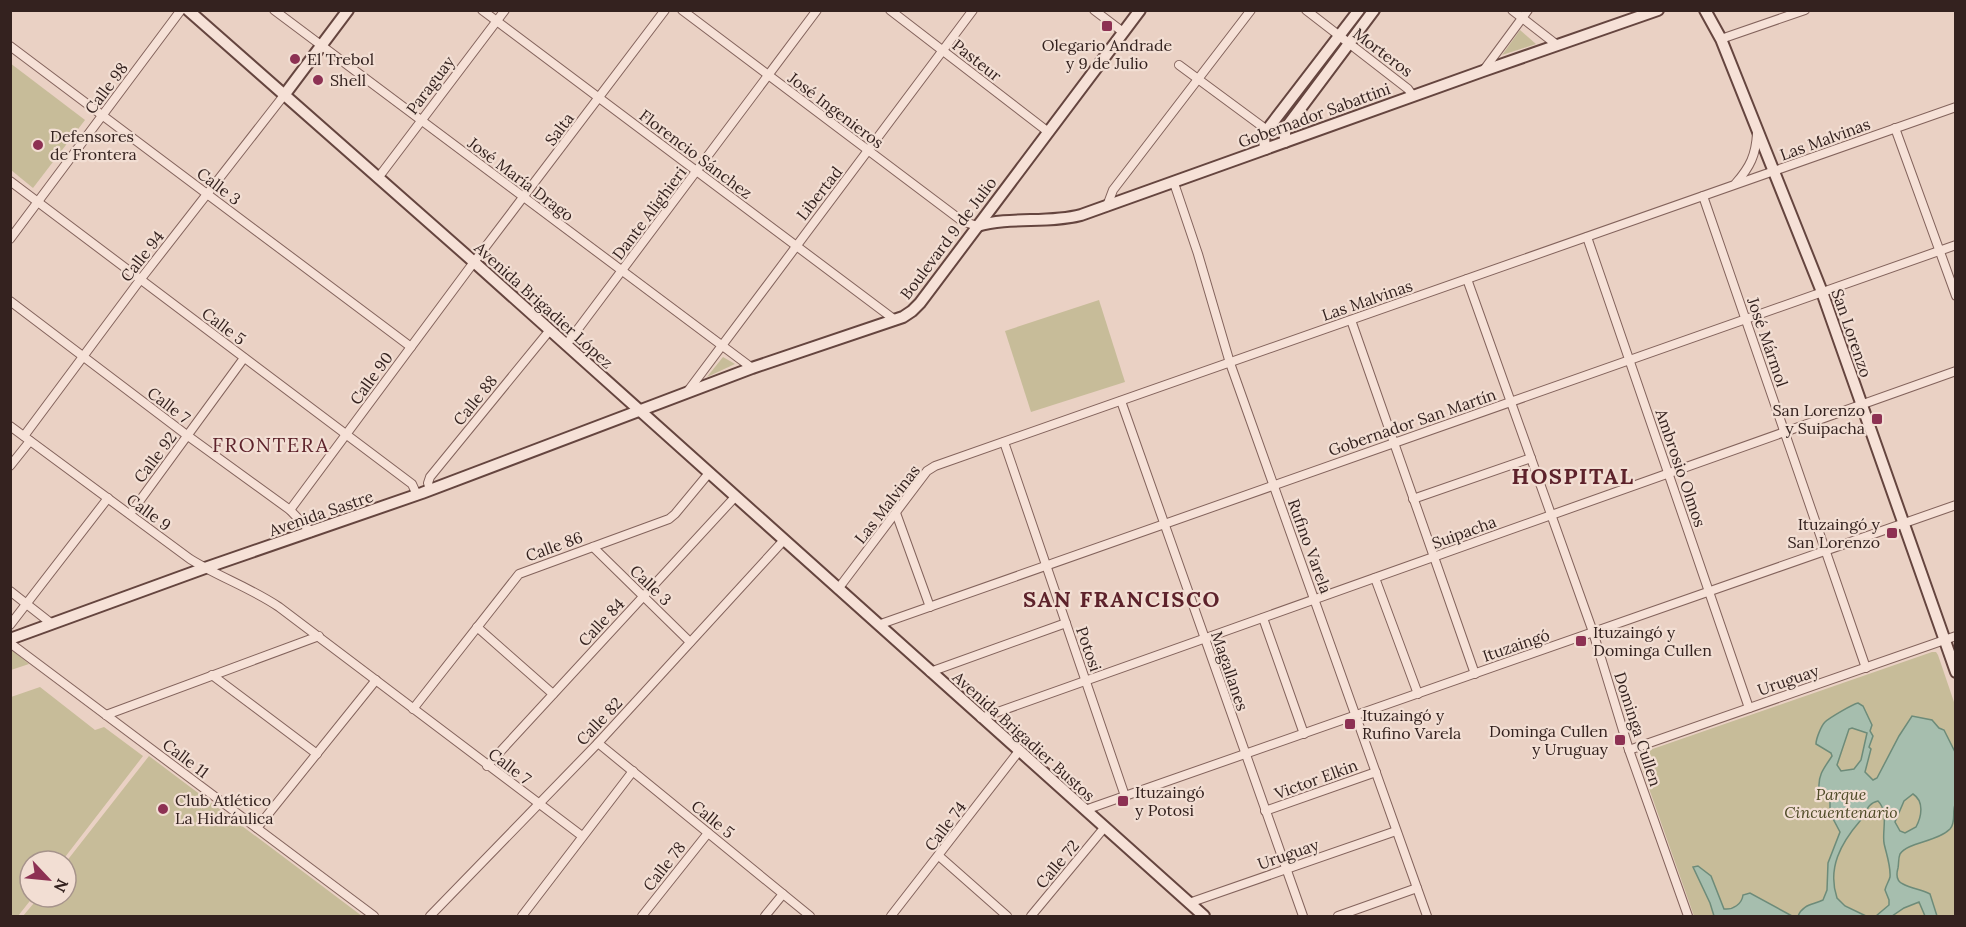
<svg xmlns="http://www.w3.org/2000/svg" width="1966" height="927" font-family="Lora,serif">
<style>
.green{fill:#c7bc99}
.water{fill:#a6beae;stroke:#6d8b79;stroke-width:1.5;fill-rule:evenodd}
.lines{fill:none;stroke-linecap:round;stroke-linejoin:round}
.street-casing{stroke:#83635c;stroke-width:10}
.secondary-casing{stroke:#65453f;stroke-width:14}
.street{stroke:#f6e1d7;stroke-width:8}
.secondary{stroke:#f6e1d7;stroke-width:10}
.poi-dot{fill:#8d3153;stroke:#f2ded3;stroke-width:2}
.labels{text-anchor:middle;stroke-width:4.5;stroke-linejoin:round;paint-order:stroke}
.poi-label{font-size:16px;fill:#34221f;stroke:#f2ded3;text-anchor:start}
.street-label{font-size:16px;fill:#34221f;stroke:#f2ded3}
.park-label{font-size:16px;font-style:italic;fill:#4f4b27;stroke:#f2ded3}
.quarter-label{font-size:20px;letter-spacing:1.5px;fill:#5d222b;stroke:#f2ded3}
.district-label{font-size:22px;font-weight:bold;letter-spacing:1.5px;fill:#5d222b;stroke:#f2ded3}
</style>
<rect width="100%" height="100%" fill="#ead1c4"/>
<g class="green">
<path d="M 1520,30 L 1536,44 L 1502,55 Z"/>
<path d="M 10,63 L 85,120 L 33,188 L 11,170 Z"/>
<path d="M 1099,300 L 1125,382 L 1031,412 L 1005,331 Z"/>
<path d="M 723,357 L 735,364 L 707,377 Z"/>
<path d="M 11,649 L 29,664 L 11,670 Z"/>
<path d="M 1932,652 L 1936,652 L 1938,655 L 1955,705 L 1955,916 L 1694,916 L 1639,760 L 1641,753 Z"/>
<path d="M 40,687 L 95,730 L 104,727 L 143,756 L 62,861 L 30,861 L 30,897 L 33,897 L 18,916 L 11,916 L 11,697 Z"/>
<path d="M 149,756 L 362,916 L 23,916 L 39,897 L 66,897 L 66,862 Z"/>
</g>
<g class="water">
<path d="M 1858,703 L 1863,706 L 1872,725 L 1870,731 L 1873,736 L 1869,747 L 1871,749 L 1865,772 L 1873,780 L 1877,778 L 1899,736 L 1912,716 L 1932,720 L 1939,728 L 1944,730 L 1955,752 L 1956,802 C 1951,811 1957,821 1950,829 C 1937,842 1908,842 1900,854 C 1898,859 1899,863 1898,868 C 1896,875 1896,881 1903,884 C 1912,889 1921,889 1930,894 L 1937,916 L 1925,916 L 1919,902 L 1904,908 L 1892,916 L 1876,916 L 1889,905 L 1889,900 L 1885,890 C 1886,885 1889,881 1890,877 C 1891,866 1886,853 1884,843 C 1882,830 1889,812 1878,801 C 1867,803 1866,814 1860,821 C 1841,843 1827,868 1837,898 L 1845,906 L 1866,916 L 1798,916 C 1803,904 1813,905 1823,900 L 1827,890 L 1828,863 L 1840,832 L 1830,813 L 1830,796 L 1819,788 C 1818,774 1825,767 1832,756 L 1831,753 L 1816,744 C 1816,739 1821,726 1825,722 C 1829,718 1853,704 1858,703 ZM 1852,728 L 1867,733 L 1861,760 L 1854,769 L 1841,771 L 1837,765 L 1849,729 ZM 1913,794 C 1924,801 1922,816 1916,827 L 1905,833 L 1900,831 L 1895,822 L 1904,801 Z"/>
<path d="M 1698,866 L 1711,876 L 1724,909 C 1733,910 1742,904 1743,895 L 1750,893 L 1792,916 L 1714,916 L 1710,903 L 1693,867 Z"/>
</g>
<g class="lines">
<g class="street-casing">
<g id="street">
<path d="M 274,10 L 752,368"/>
<path d="M 482,10 L 895,320"/>
<path d="M 682,10 L 962,221 L 977,226"/>
<path d="M 890,10 L 1047,131"/>
<path d="M 1094,10 L 1123,32"/>
<path d="M 1306,10 L 1408,89 L 1413,96"/>
<path d="M 1512,10 L 1557,45"/>
<path d="M 1721,39 L 1805,10"/>
<path d="M 10,46 L 411,347"/>
<path d="M 1179,65 L 1267,130 L 1274,133 L 1284,132"/>
<path d="M 1483,71 L 1528,10"/>
<path d="M 1895,128 L 1956,296"/>
<path d="M 378,178 L 505,10"/>
<path d="M 10,181 L 412,484 L 417,495"/>
<path d="M 1174,183 L 1198,254 L 1230,363 L 1427,916"/>
<path d="M 1736,183 C 1750,167 1756,155 1757,133"/>
<path d="M 1703,196 L 1866,668"/>
<path d="M 1107,206 L 1113,190 L 1251,10"/>
<path d="M 1587,237 L 1749,708"/>
<path d="M 10,239 L 181,10"/>
<path d="M 1467,279 L 1593,632 L 1629,750 L 1688,916"/>
<path d="M 10,301 L 188,436 L 290,510 L 311,532"/>
<path d="M 1351,320 L 1475,674"/>
<path d="M 566,345 L 817,10"/>
<path d="M 688,391 L 973,10"/>
<path d="M 1121,401 L 1303,916"/>
<path d="M 10,426 L 190,559 C 219,577 251,588 279,607 L 582,836"/>
<path d="M 24,436 L 140,280 L 285,94"/>
<path d="M 1004,442 L 1125,796"/>
<path d="M 10,466 L 30,441"/>
<path d="M 430,490 L 428,483 L 430,477 L 550,330"/>
<path d="M 1413,499 L 1531,458"/>
<path d="M 290,510 L 474,262 L 665,10"/>
<path d="M 896,513 L 930,607"/>
<path d="M 130,514 L 244,358"/>
<path d="M 593,547 L 690,642"/>
<path d="M 1375,578 L 1418,694"/>
<path d="M 838,589 L 927,471 L 935,466 L 1956,107"/>
<path d="M 10,591 L 52,624"/>
<path d="M 1263,618 L 1304,734"/>
<path d="M 10,625 L 108,498"/>
<path d="M 878,625 L 1956,245"/>
<path d="M 477,627 L 553,694"/>
<path d="M 10,643 L 374,916"/>
<path d="M 930,672 L 1066,623"/>
<path d="M 212,675 L 317,754"/>
<path d="M 413,709 L 519,574 L 669,519 L 675,514 L 709,473"/>
<path d="M 106,715 L 319,636"/>
<path d="M 981,718 L 1956,371"/>
<path d="M 598,743 L 810,916"/>
<path d="M 1629,750 L 1956,636"/>
<path d="M 487,766 L 735,497"/>
<path d="M 1085,810 L 1956,505"/>
<path d="M 1265,811 L 1376,772"/>
<path d="M 257,828 L 376,680"/>
<path d="M 939,856 L 1007,916"/>
<path d="M 1189,903 L 1396,831"/>
<path d="M 430,916 L 598,743 L 784,540"/>
<path d="M 522,916 L 633,771"/>
<path d="M 642,916 L 708,833"/>
<path d="M 765,916 L 783,894"/>
<path d="M 891,916 L 1019,751"/>
<path d="M 1031,916 L 1104,828"/>
<path d="M 1338,916 L 1417,888"/>
</g>
</g>
<g class="secondary-casing">
<g id="secondary">
<path d="M 188,10 L 474,262 L 1204,916"/>
<path d="M 1705,10 L 1721,39 L 1822,292 L 1956,672"/>
<path d="M 285,94 L 348,10"/>
<path d="M 1285,142 L 1285,129 L 1374,10"/>
<path d="M 1265,149 L 1264,137 L 1267,130 L 1359,10"/>
<path d="M 977,226 C 1011,216 1047,224 1081,215 L 1483,71 L 1658,10"/>
<path d="M 10,639 L 205,568 L 422,493 L 752,368 L 903,317 L 912,311 L 920,303 L 1140,10"/>
</g>
</g>
<use href="#street" class="street"/>
<use href="#secondary" class="secondary"/>
</g>
<g class="poi-dot">
<rect x="1101" y="20" width="12" height="12" rx="3"/>
<circle cx="295" cy="59" r="6"/>
<circle cx="318" cy="80" r="6"/>
<circle cx="38" cy="145" r="6"/>
<rect x="1871" y="413" width="12" height="12" rx="3"/>
<rect x="1886" y="527" width="12" height="12" rx="3"/>
<rect x="1575" y="635" width="12" height="12" rx="3"/>
<rect x="1344" y="718" width="12" height="12" rx="3"/>
<rect x="1614" y="734" width="12" height="12" rx="3"/>
<rect x="1117" y="795" width="12" height="12" rx="3"/>
<circle cx="163" cy="809" r="6"/>
</g>
<g class="labels">
<g class="poi-label">
<text x="1107" y="51" text-anchor="middle">Olegario Andrade<tspan x="1107" dy="18">y 9 de Julio</tspan></text>
<text x="307" y="65">El Trebol</text>
<text x="330" y="86">Shell</text>
<text x="50" y="142">Defensores<tspan x="50" dy="18">de Frontera</tspan></text>
<text x="1865" y="416" text-anchor="end">San Lorenzo<tspan x="1865" dy="18">y Suipacha</tspan></text>
<text x="1880" y="530" text-anchor="end">Ituzaingó y<tspan x="1880" dy="18">San Lorenzo</tspan></text>
<text x="1593" y="638">Ituzaingó y<tspan x="1593" dy="18">Dominga Cullen</tspan></text>
<text x="1362" y="721">Ituzaingó y<tspan x="1362" dy="18">Rufino Varela</tspan></text>
<text x="1608" y="737" text-anchor="end">Dominga Cullen<tspan x="1608" dy="18">y Uruguay</tspan></text>
<text x="1135" y="798">Ituzaingó<tspan x="1135" dy="18">y Potosi</tspan></text>
<text x="175" y="806">Club Atlético<tspan x="175" dy="18">La Hidráulica</tspan></text>
</g>
<g class="street-label">
<text transform="translate(1383 52) rotate(37)" y="6">Morteros</text>
<text transform="translate(977 60) rotate(38)" y="6">Pasteur</text>
<text transform="translate(430 85) rotate(-53)" y="6">Paraguay</text>
<text transform="translate(106 88) rotate(-53)" y="6">Calle 98</text>
<text transform="translate(836 110) rotate(37)" y="6">José Ingenieros</text>
<text transform="translate(1314 115) rotate(-20)" y="6">Gobernador Sabattini</text>
<text transform="translate(559 129) rotate(-53)" y="6">Salta</text>
<text transform="translate(1825 139) rotate(-20)" y="6">Las Malvinas</text>
<text transform="translate(696 154) rotate(37)" y="6">Florencio Sánchez</text>
<text transform="translate(521 179) rotate(37)" y="6">José María Drago</text>
<text transform="translate(219 186) rotate(37)" y="6">Calle 3</text>
<text transform="translate(819 193) rotate(-52)" y="6">Libertad</text>
<text transform="translate(649 213) rotate(-53)" y="6">Dante Alighieri</text>
<text transform="translate(948 238) rotate(-53)" y="6">Boulevard 9 de Julio</text>
<text transform="translate(142 256) rotate(-52)" y="6">Calle 94</text>
<text transform="translate(1367 300) rotate(-19)" y="6">Las Malvinas</text>
<text transform="translate(544 305) rotate(42)" y="6">Avenida Brigadier López</text>
<text transform="translate(224 326) rotate(37)" y="6">Calle 5</text>
<text transform="translate(1852 333) rotate(71)" y="6">San Lorenzo</text>
<text transform="translate(1768 342) rotate(71)" y="6">José Mármol</text>
<text transform="translate(371 378) rotate(-54)" y="6">Calle 90</text>
<text transform="translate(475 400) rotate(-51)" y="6">Calle 88</text>
<text transform="translate(169 405) rotate(37)" y="6">Calle 7</text>
<text transform="translate(1412 422) rotate(-19)" y="6">Gobernador San Martín</text>
<text transform="translate(155 457) rotate(-53)" y="6">Calle 92</text>
<text transform="translate(1681 468) rotate(71)" y="6">Ambrosio Olmos</text>
<text transform="translate(887 504) rotate(-52)" y="6">Las Malvinas</text>
<text transform="translate(149 512) rotate(36)" y="6">Calle 9</text>
<text transform="translate(321 513) rotate(-19)" y="6">Avenida Sastre</text>
<text transform="translate(1464 532) rotate(-20)" y="6">Suipacha</text>
<text transform="translate(554 546) rotate(-20)" y="6">Calle 86</text>
<text transform="translate(1310 546) rotate(70)" y="6">Rufino Varela</text>
<text transform="translate(651 585) rotate(44)" y="6">Calle 3</text>
<text transform="translate(601 622) rotate(-47)" y="6">Calle 84</text>
<text transform="translate(1516 645) rotate(-19)" y="6">Ituzaingó</text>
<text transform="translate(1089 649) rotate(71)" y="6">Potosi</text>
<text transform="translate(1230 671) rotate(71)" y="6">Magallanes</text>
<text transform="translate(1788 680) rotate(-19)" y="6">Uruguay</text>
<text transform="translate(599 721) rotate(-47)" y="6">Calle 82</text>
<text transform="translate(1638 729) rotate(72)" y="6">Dominga Cullen</text>
<text transform="translate(1024 736) rotate(42)" y="6">Avenida Brigadier Bustos</text>
<text transform="translate(186 758) rotate(37)" y="6">Calle 11</text>
<text transform="translate(510 766) rotate(37)" y="6">Calle 7</text>
<text transform="translate(1316 779) rotate(-20)" y="6">Victor Elkin</text>
<text transform="translate(713 819) rotate(39)" y="6">Calle 5</text>
<text transform="translate(945 826) rotate(-53)" y="6">Calle 74</text>
<text transform="translate(1288 854) rotate(-19)" y="6">Uruguay</text>
<text transform="translate(1057 864) rotate(-50)" y="6">Calle 72</text>
<text transform="translate(664 866) rotate(-52)" y="6">Calle 78</text>
</g>
<g class="park-label">
<text x="1841" y="800">Parque<tspan x="1841" dy="18">Cincuentenario</tspan></text>
</g>
<g class="quarter-label">
<text x="271" y="452">FRONTERA</text>
</g>
<g class="district-label">
<text x="1573" y="484">HOSPITAL</text>
<text x="1122" y="607">SAN FRANCISCO</text>
</g>
</g>
<rect width="1966" height="927" fill="none" stroke="#34221f" stroke-width="24"/>
<g transform="translate(48 879) rotate(116)"><circle r="28" fill="#f2ded3" stroke="#a6938b" stroke-width="1.5"/>
<path d="M0-4.5L10 22L0 15L-10 22Z" fill="#8d3153"/>
<text y="-9" font-size="16" font-weight="bold" text-anchor="middle" fill="#34221f">N</text>
</g>
</svg>
